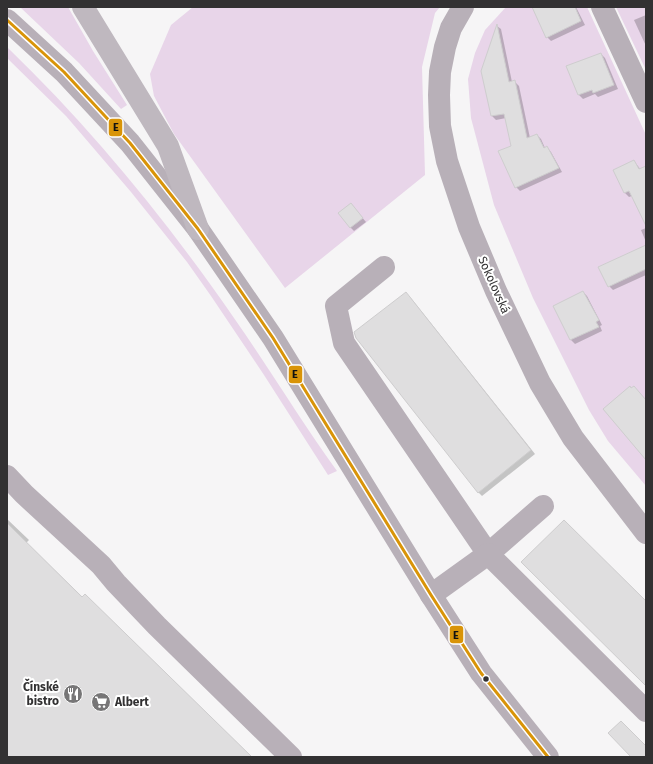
<svg xmlns="http://www.w3.org/2000/svg" width="653" height="764" font-family="'Fira Sans',sans-serif">
<style>
.green{fill:#e8d5e9}
.shadow{fill:#0003}
.building{fill:#dfdedf;stroke:#cecdce}
.lines{fill:none;stroke-linecap:round;stroke-linejoin:round}
.minor{stroke:#b8b0b8;stroke-width:22}
.highway{stroke:#bfb8bf;stroke-width:22}
.bus-1-casing{stroke:#fff;stroke-width:6}
.bus-1{stroke:#d99408;stroke-width:3}
.bus-dot{fill:#323132;stroke:#fff;stroke-width:1.5}
.labels{text-anchor:middle;stroke-width:4;stroke-linejoin:round;paint-order:stroke}
.street-label{font-size:12px;fill:#323132;stroke:#fff}
.poi-label{font-size:12px;font-weight:bold;fill:#323132;stroke:#fff;text-anchor:end}
.line-badge{stroke:#fff;stroke-width:1.5}
.pale-badge-label{font-size:11px;text-anchor:middle;font-weight:bold;fill:#111}
</style>
<rect width="100%" height="100%" fill="#f6f5f6"/>
<g class="green">
<path d="M 20,7 L 68,7 L 93,51 L 127,105 L 121,109 L 79,63 Z"/>
<path d="M 193,7 L 440,7 L 435,13 L 422,67 L 425,175 L 285,288 L 174,134 L 154,96 L 150,74 L 171,25 Z"/>
<path d="M 506,7 L 587,7 L 646,135 L 646,486 L 608,441 L 589,410 L 533,298 L 494,205 L 471,118 L 468,79 L 475,53 L 485,30 Z"/>
<path d="M 616,7 L 646,7 L 646,70 Z"/>
<path d="M 7,47 C 92,129 167,221 234,318 C 269,368 301,421 337,471 L 328,475 L 264,375 L 211,296 L 187,262 L 131,192 L 66,116 L 7,58 Z"/>
</g>
<g class="shadow">
<path d="M 533,7 L 576,7 L 585,25 L 551,41 L 547,37 Z"/>
<path d="M 646,15 L 646,46 L 634,20 Z"/>
<path d="M 497,26 L 501,29 L 512,82 L 515,82 L 519,86 L 530,138 L 537,135 L 541,139 L 545,148 L 547,147 L 551,152 L 562,172 L 520,191 L 516,187 L 512,146 L 506,118 L 496,120 L 492,116 L 482,71 Z"/>
<path d="M 601,54 L 605,58 L 618,89 L 598,97 L 595,94 L 583,99 L 579,95 L 567,67 Z"/>
<path d="M 634,161 L 641,170 L 646,167 L 646,225 L 632,196 L 629,197 L 625,193 L 614,170 Z"/>
<path d="M 351,204 L 366,222 L 354,231 L 350,227 Z"/>
<path d="M 646,228 L 646,242 L 641,230 Z"/>
<path d="M 646,246 L 646,275 L 613,290 L 609,286 Z"/>
<path d="M 583,292 L 587,296 L 602,325 L 600,326 L 602,331 L 575,344 L 571,340 L 554,307 Z"/>
<path d="M 410,297 L 535,454 L 482,496 L 478,492 Z"/>
<path d="M 7,519 L 29,540 L 26,543 L 250,757 L 7,757 Z"/>
</g>
<g class="building">
<path d="M 532,7 L 575,7 L 581,21 L 546,38 Z"/>
<path d="M 497,24 L 509,82 L 515,80 L 527,138 L 537,134 L 544,148 L 547,146 L 559,168 L 515,188 L 498,151 L 511,146 L 504,114 L 491,116 L 481,71 Z"/>
<path d="M 601,53 L 614,85 L 593,93 L 592,90 L 578,95 L 566,66 Z"/>
<path d="M 634,160 L 639,169 L 646,166 L 646,226 L 629,191 L 624,193 L 613,170 Z"/>
<path d="M 351,203 L 363,218 L 350,228 L 338,213 Z"/>
<path d="M 646,245 L 646,269 L 608,287 L 598,267 Z"/>
<path d="M 583,291 L 599,320 L 596,322 L 599,327 L 570,340 L 553,306 Z"/>
<path d="M 406,292 L 531,450 L 478,493 L 356,338 L 354,332 Z"/>
<path d="M 630,386 L 631,388 L 634,386 L 646,400 L 646,460 L 603,409 Z"/>
<path d="M 564,520 L 646,601 L 646,686 L 521,562 Z"/>
<path d="M 7,523 L 82,597 L 85,594 L 252,757 L 7,757 Z"/>
<path d="M 621,721 L 646,746 L 646,757 L 631,757 L 608,733 Z"/>
</g>
<g class="lines">
<g class="minor">
<path d="M 463,7 L 451,28 L 445,47 L 440,72 L 439,95 L 440,126 L 447,161 L 469,227 L 496,291 L 540,383 L 573,438 L 646,533"/>
<path d="M 602,7 L 646,102"/>
<path d="M 7,20 L 64,72 L 130,143 L 198,229 L 273,338 L 431,595 L 481,673 L 548,757"/>
<path d="M 384,267 L 336,306 L 344,343 L 488,554 L 543,506"/>
<path d="M 7,476 L 24,494 L 101,565 L 116,583 L 157,626 L 291,757"/>
<path d="M 431,595 L 488,554 L 646,711"/>
</g>
<path class="highway" d="M 83,7 L 168,146 L 198,229"/>
<g class="bus-1-casing">
<path id="bus-1" d="M 7,20 L 64,72 L 130,143 L 198,229 L 273,338 L 431,595 L 481,673 L 548,757"/>
</g>
<use href="#bus-1" class="bus-1"/>
</g>
<defs>
<g id="restaurant-disc" transform="scale(1)"><circle r="9.5" fill="#777677" stroke="#fff"/><path d="M-5-6h1v4h1v-4h1v4h1v-4h1v5L-1.5 .5V6h-2V.5L-5-1ZM5-6V6H3V1.5H1.5Q1.5-4 5-6Z" fill="#fff"/></g>
<g id="supermarket-disc" transform="scale(1)"><circle r="9.5" fill="#777677" stroke="#fff"/><path d="M-6-5.5h2.5l.6 2H6L4.5 2H-2.5L-4.4-4H-6ZM-1.5 3.2a1.3 1.3 0 1 0 .1 0ZM3 3.2a1.3 1.3 0 1 0 .1 0Z" fill="#fff"/></g>
</defs>
<g fill-rule="evenodd">
<use href="#restaurant-disc" x="73" y="694"/>
<use href="#supermarket-disc" x="101" y="702"/>
</g>
<circle class="bus-dot" cx="486" cy="679" r="3.5"/>
<g class="labels">
<g class="street-label">
<text transform="translate(494 285) rotate(66)" y="4">Sokolovská</text>
</g>
<g class="poi-label">
<text x="59" y="691">Čínské<tspan x="59" dy="14">bistro</tspan></text>
<text x="115" y="706" text-anchor="start">Albert</text>
</g>
</g>
<g class="line-badge">
<rect x="108" y="118" width="15" height="19" rx="4" fill="#d99408"/>
<rect x="288" y="365" width="15" height="19" rx="4" fill="#d99408"/>
<rect x="449" y="625" width="15" height="19" rx="4" fill="#d99408"/>
</g>
<g class="pale-badge-label">
<text x="116" y="131">E</text>
<text x="295" y="378">E</text>
<text x="456" y="639">E</text>
</g>
<rect width="653" height="764" fill="none" stroke="#323132" stroke-width="16"/>
</svg>
